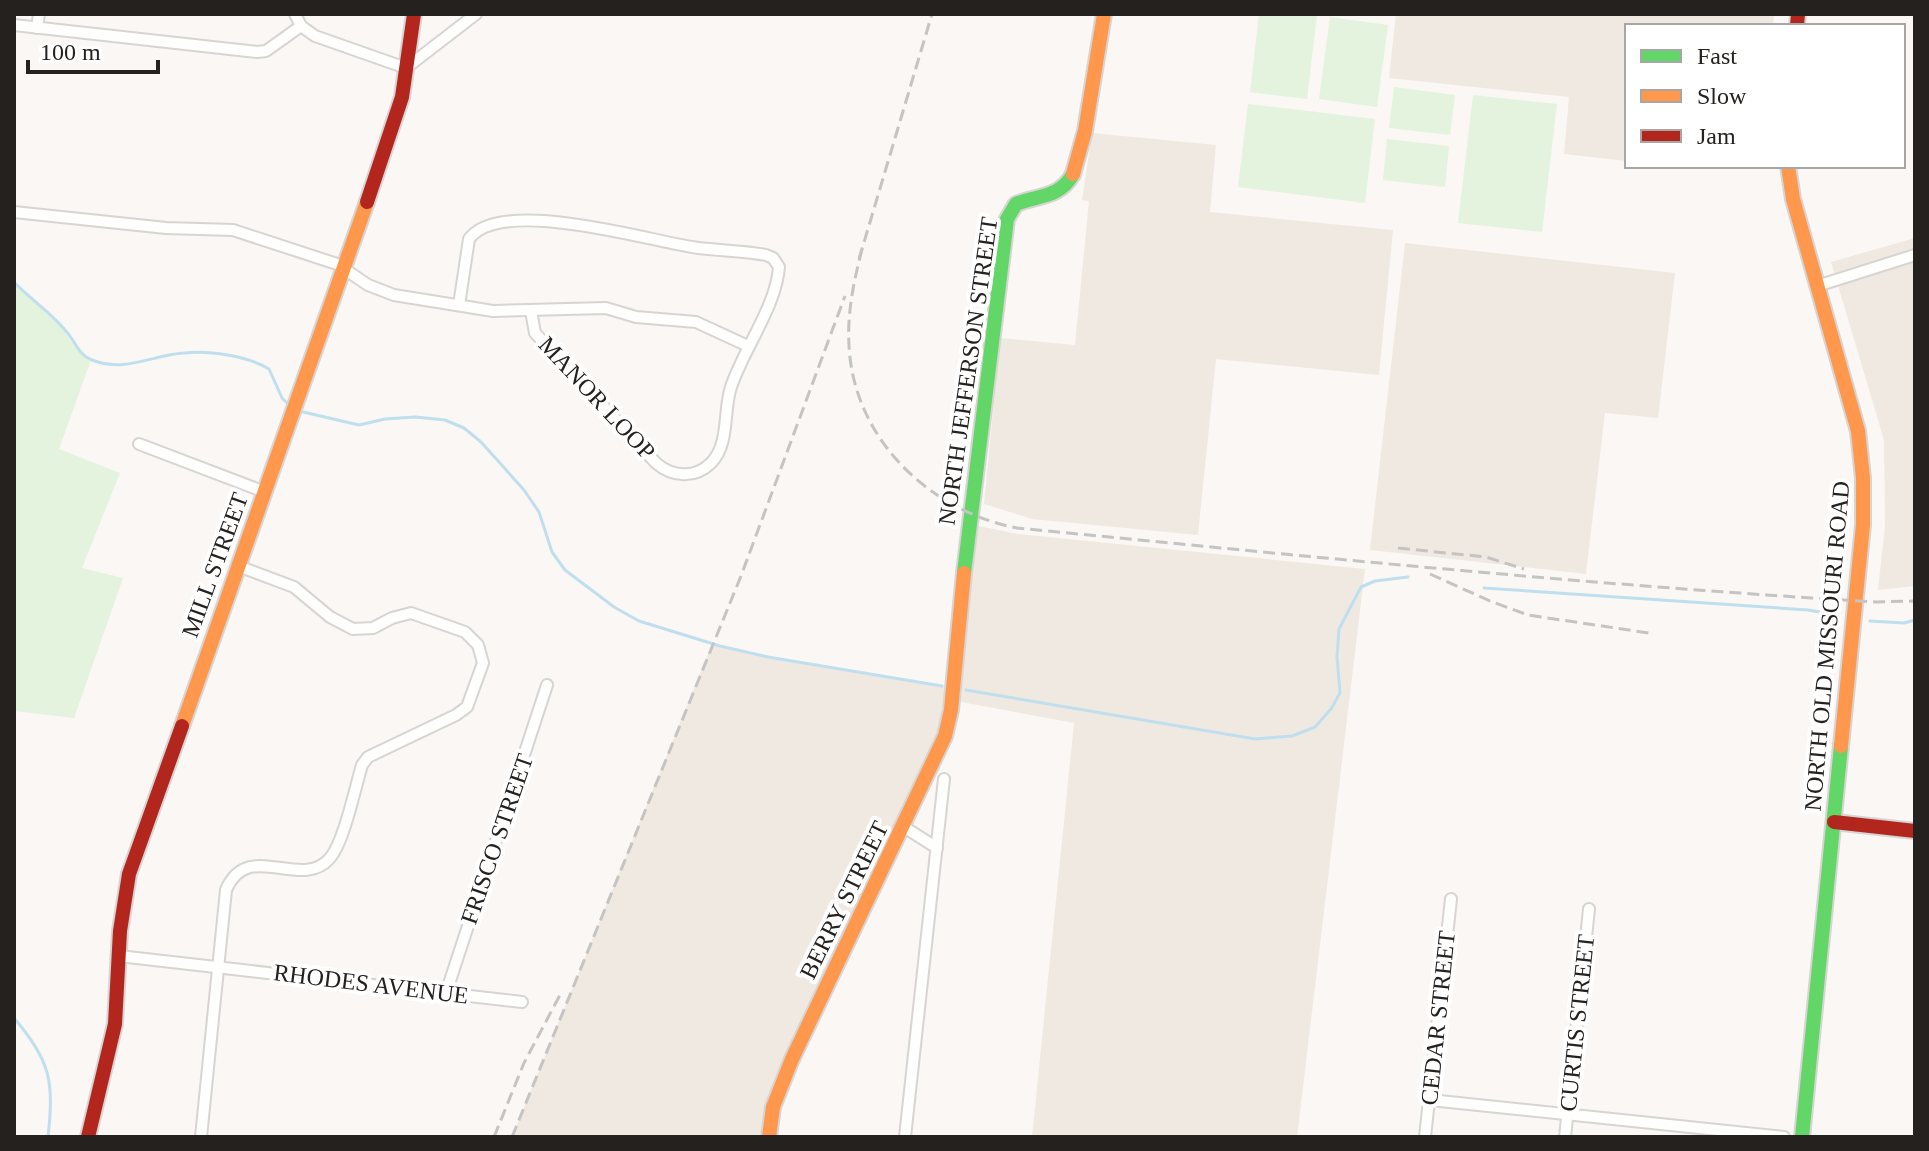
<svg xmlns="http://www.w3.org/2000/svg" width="1929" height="1151" font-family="Georgia,serif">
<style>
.built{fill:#f0e9e1}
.green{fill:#e4f3dd}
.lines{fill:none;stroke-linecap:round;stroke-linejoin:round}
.stream{stroke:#bfdfee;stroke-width:3}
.street-casing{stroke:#d7d5d3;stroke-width:14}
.fast-casing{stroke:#d7d5d3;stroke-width:18}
.slow-casing{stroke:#d7d5d3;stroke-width:18}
.jam-casing{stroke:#d7d5d3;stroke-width:18}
.street{stroke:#fefefd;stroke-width:10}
.fast{stroke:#63d668;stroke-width:14}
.slow{stroke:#ff974d;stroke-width:14}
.jam{stroke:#b3261e;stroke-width:14}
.rail{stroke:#c4c4c3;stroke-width:3;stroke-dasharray:12 6;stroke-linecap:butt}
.labels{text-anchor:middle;stroke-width:8;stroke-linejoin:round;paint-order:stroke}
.street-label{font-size:24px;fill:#24211f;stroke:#fff}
</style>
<rect width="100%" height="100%" fill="#faf7f4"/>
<g class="built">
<path d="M 1396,14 L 1774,14 L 1773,26 L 1627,26 L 1627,161 L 1564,154 L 1569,97 L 1389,78 Z"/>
<path d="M 1092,133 L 1216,145 L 1210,212 L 1393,230 L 1379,375 L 1216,359 L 1198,535 L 1032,519 L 984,504 L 1000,338 L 1075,345 L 1089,201 L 1082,200 Z"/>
<path d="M 1915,238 L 1915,586 L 1878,590 L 1885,526 L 1884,440 L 1831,262 Z"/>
<path d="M 1405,243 L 1675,273 L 1658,418 L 1605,413 L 1586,574 L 1370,550 Z"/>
<path d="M 974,525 L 1018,534 L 1365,569 L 1297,1137 L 1032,1137 L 1074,723 L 961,702 Z"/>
<path d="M 712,644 L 768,657 L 954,688 L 951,710 L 792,1059 L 769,1137 L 512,1137 Z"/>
</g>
<g class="green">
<path d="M 1259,14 L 1317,15 L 1307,99 L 1250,92 Z"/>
<path d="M 1330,17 L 1388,25 L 1377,107 L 1319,99 Z"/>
<path d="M 1394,87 L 1455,95 L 1450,135 L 1389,128 Z"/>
<path d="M 1473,95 L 1557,104 L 1542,232 L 1458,223 Z"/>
<path d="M 1248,104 L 1375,119 L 1365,203 L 1238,187 Z"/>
<path d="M 1387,139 L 1449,146 L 1445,187 L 1383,180 Z"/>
<path d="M 14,282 L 61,327 L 80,353 L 91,360 L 59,449 L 120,473 L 82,568 L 123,578 L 74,718 L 14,711 Z"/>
</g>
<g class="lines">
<g class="stream">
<path d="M 14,282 C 32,301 57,317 72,339 C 78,348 81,356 92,360 C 125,373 152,355 184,353 C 208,350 248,356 269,369 L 282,398 L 290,406"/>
<path d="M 299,411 L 359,425 L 385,419 L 415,417 L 445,420 L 464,428 L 481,442 L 524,490 L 539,512 L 552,552 L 565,570 L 614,607 L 639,621 L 720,646 L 768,657 L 942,686"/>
<path d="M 1484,588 L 1808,610 L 1837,615"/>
<path d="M 1870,621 L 1904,623 L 1915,620"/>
<path d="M 966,690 L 1255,739 L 1292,736 L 1315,727 L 1331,709 L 1340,693 L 1337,657 L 1339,629 L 1361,587 L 1375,581 L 1408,577"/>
<path d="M 14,1018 C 51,1061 54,1082 48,1137"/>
</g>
<g class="street-casing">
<g id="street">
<path d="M 295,14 L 301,26 L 315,36 L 406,68 L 476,14"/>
<path d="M 14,25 L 257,52 L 266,51 L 301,26"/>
<path d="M 37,28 L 39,14"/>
<path d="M 14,212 L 166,228 L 233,230 L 337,264 L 368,285 L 394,295 L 493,311 L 606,308 L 636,317 L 696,322 L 748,346"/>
<path d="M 1817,286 L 1915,255"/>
<path d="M 459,305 L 469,239 C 500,196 646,240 692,247 C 716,251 742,250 766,255 L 773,258 L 779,267 C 776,307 744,348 731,387 C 723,410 730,444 711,463 C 695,479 672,477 656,463 L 535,333 L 531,311"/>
<path d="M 139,444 L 265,492"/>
<path d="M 904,827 L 937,848"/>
<path d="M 119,956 L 522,1002"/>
<path d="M 446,993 L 547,685"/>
<path d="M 1430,1100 L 1784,1137"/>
<path d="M 201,1137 L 226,890 C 248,838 301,892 330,858 C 344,842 355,788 362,765 L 368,757 L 456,715 L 467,707 L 483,663 L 478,645 L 465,632 L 411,613 L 392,618 L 373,628 L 353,629 L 330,617 L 294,587 L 238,566"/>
<path d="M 905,1137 L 944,779"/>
<path d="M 1425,1137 L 1451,899"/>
<path d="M 1565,1137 L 1589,909"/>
</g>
</g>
<g class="fast-casing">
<g id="fast">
<path d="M 964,573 L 1007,219 L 1016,204 C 1038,195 1060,198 1073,174"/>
<path d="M 1802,1137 L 1841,746"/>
</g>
</g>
<g class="slow-casing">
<g id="slow">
<path d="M 1788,166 L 1793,199 L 1858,431 L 1863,478 L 1863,525 L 1841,746"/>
<path d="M 1073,174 L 1085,131 L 1104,14"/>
<path d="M 182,726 L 367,202"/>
<path d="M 769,1137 L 773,1107 L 792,1059 L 945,736 L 951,710 L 964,573"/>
</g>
</g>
<g class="jam-casing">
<g id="jam">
<path d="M 1797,26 L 1798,14"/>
<path d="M 367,202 L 402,97 L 414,14"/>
<path d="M 1834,822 L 1915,831"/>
<path d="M 88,1137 L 115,1024 L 120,931 L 129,874 L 182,726"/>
</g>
</g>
<use href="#street" class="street"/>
<use href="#fast" class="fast"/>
<use href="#slow" class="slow"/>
<use href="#jam" class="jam"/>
<g class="rail">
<path d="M 862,249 C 854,281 847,312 849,345 C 853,438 929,511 1017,528 C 1303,556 1589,585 1876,602 L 1915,601"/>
<path d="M 859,259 L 932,14"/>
<path d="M 1398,548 L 1486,557 L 1524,569"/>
<path d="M 1430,574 L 1490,601 L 1528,615 L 1649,633"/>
<path d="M 494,1137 L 524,1063 L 561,993"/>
<path d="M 512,1137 L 741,576 L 845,296"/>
</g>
</g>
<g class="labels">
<g class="street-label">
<text transform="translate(968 371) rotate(-82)" y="8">NORTH JEFFERSON STREET</text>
<text transform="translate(597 398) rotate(47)" y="8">MANOR LOOP</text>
<text transform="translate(215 565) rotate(-70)" y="8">MILL STREET</text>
<text transform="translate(1827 646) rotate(-85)" y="8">NORTH OLD MISSOURI ROAD</text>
<text transform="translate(497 839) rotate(-71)" y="8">FRISCO STREET</text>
<text transform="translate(844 900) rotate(-64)" y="8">BERRY STREET</text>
<text transform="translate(371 984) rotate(7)" y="8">RHODES AVENUE</text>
<text transform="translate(1438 1018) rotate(-84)" y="8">CEDAR STREET</text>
<text transform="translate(1577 1023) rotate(-84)" y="8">CURTIS STREET</text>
</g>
</g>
<rect width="1929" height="1151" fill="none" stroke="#24211f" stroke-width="32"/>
<rect x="1625" y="24" width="280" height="144" fill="#ffffff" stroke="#a7a6a5" stroke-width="2"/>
<rect x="1641" y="50" width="40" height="12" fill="#63d668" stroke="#a7a6a5" stroke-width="2"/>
<text x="1697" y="64" font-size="24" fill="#24211f">Fast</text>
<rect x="1641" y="90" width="40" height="12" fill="#ff974d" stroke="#a7a6a5" stroke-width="2"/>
<text x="1697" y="104" font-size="24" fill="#24211f">Slow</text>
<rect x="1641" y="130" width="40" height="12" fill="#b3261e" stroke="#a7a6a5" stroke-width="2"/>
<text x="1697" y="144" font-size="24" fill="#24211f">Jam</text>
<path d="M28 60v12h130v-12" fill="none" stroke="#24211f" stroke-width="4"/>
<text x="40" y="60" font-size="24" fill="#24211f" stroke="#ffffff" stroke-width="6" paint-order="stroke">100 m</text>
</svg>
